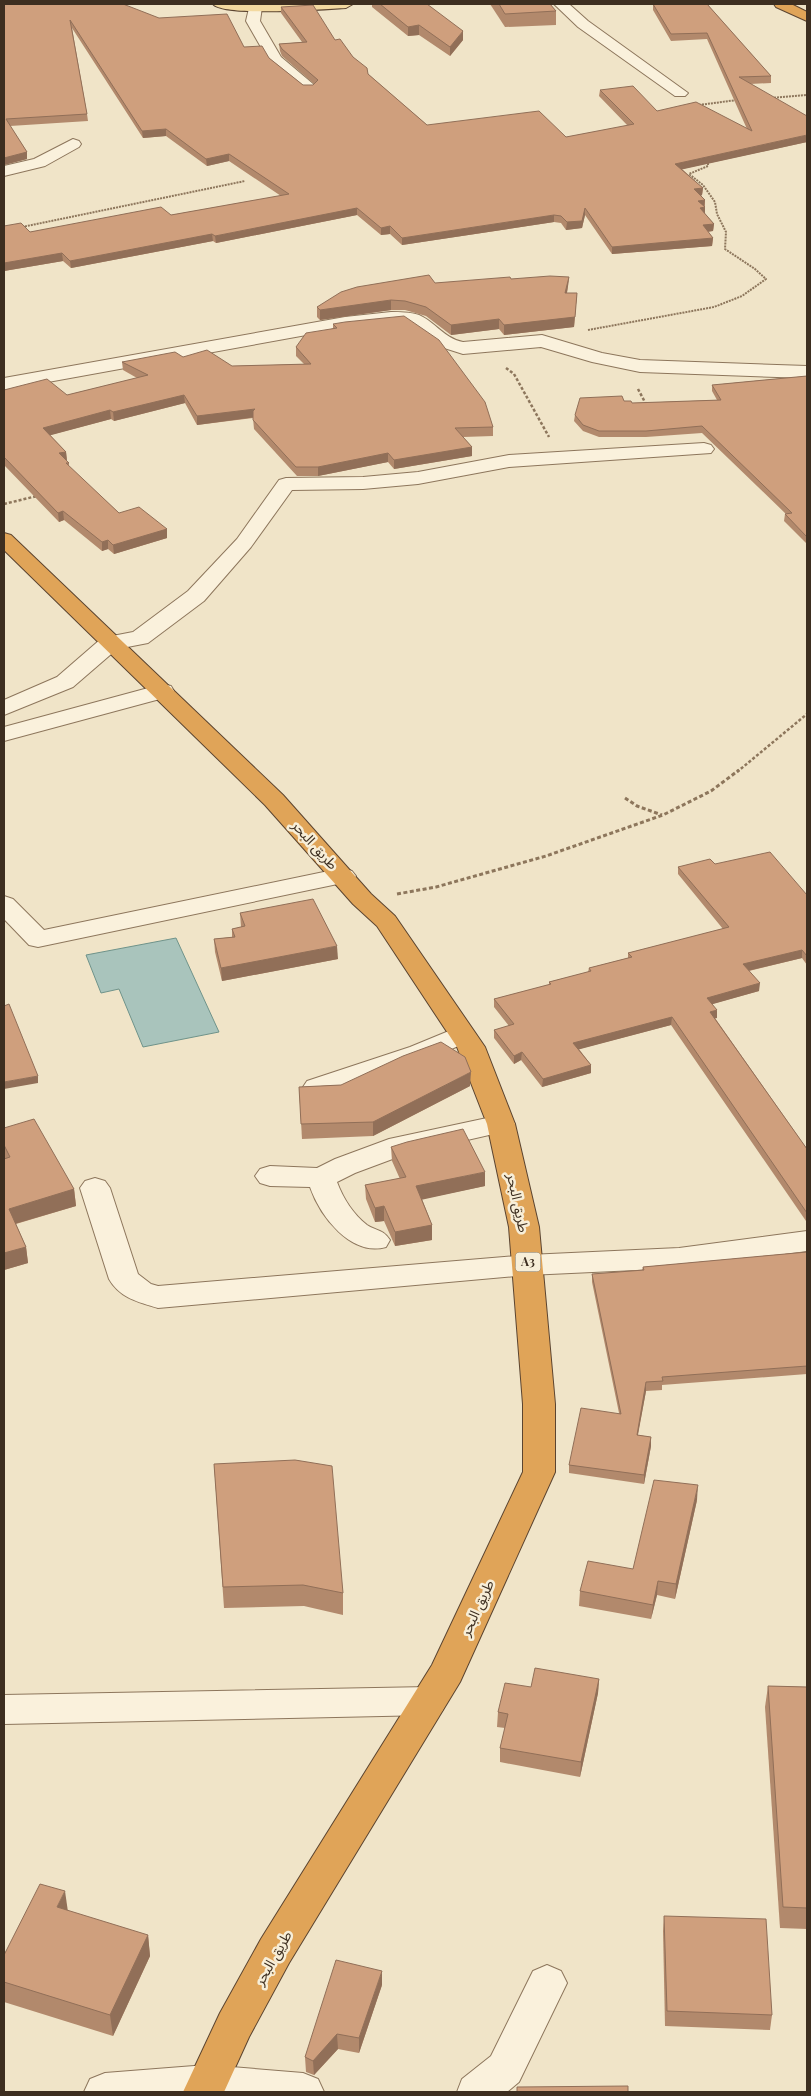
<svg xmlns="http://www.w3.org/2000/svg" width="811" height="2096" font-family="'Playfair Display','Noto Sans Arabic',serif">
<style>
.water{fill:#a9c4bc;stroke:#6f938a}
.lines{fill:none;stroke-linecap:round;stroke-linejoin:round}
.minor-casing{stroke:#8d765c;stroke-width:2}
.major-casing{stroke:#5b4430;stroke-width:2}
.highway-casing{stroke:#5b4430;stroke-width:2}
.path-far2{stroke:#8d765c;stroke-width:2;stroke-dasharray:2 1;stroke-linecap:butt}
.path-far1{stroke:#8d765c;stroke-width:2.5;stroke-dasharray:3 2;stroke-linecap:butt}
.path{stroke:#8d765c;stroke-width:3;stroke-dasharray:4 2.5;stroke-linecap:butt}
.minor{fill:#faf1dc;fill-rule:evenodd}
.major{fill:#f3d9a0;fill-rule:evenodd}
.highway{fill:#e0a458;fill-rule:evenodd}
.wall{fill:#b2896c}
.shaded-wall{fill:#916f58}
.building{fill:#cf9f7d;stroke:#916f58}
.labels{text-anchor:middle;stroke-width:5;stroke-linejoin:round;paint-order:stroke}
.shield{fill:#f7eed8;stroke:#756857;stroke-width:1}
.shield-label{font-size:12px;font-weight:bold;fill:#3d2e20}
.street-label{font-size:14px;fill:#3d2e20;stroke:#f7eed8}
</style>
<rect width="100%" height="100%" fill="#f0e4c8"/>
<path class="water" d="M 176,938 L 219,1032 L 143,1047 L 119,989 L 101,993 L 86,955 Z"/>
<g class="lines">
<g class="minor-casing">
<g id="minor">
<path d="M 250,4 L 260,4 L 262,7 L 260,21 L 281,57 L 313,84 L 316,87 L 313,90 L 303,90 L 270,63 L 246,21 Z"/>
<path d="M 554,4 L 569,4 L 588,21 L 688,93 L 685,96 L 675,96 L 578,27 Z"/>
<path d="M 73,139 L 79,141 L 81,144 L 79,147 L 45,166 L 4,176 L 4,166 L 34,159 Z"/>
<path d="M 391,312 C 400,312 410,312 419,315 C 435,322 445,339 463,342 L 542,335 L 602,353 L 640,360 L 807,366 L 807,378 L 640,372 L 592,362 L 541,347 L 463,354 L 438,346 L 412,326 L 404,322 L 376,324 L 345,328 L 4,390 L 4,378 L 345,317 Z"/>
<path d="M 704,443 L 711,445 L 714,449 L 711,453 L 509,467 L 418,484 L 363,489 L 292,490 L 251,547 L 204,601 L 148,643 L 117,649 L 73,687 L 4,715 L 4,700 L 57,677 L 102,638 L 133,632 L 188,591 L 237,539 L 279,480 L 286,478 L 363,477 L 418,472 L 509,455 Z"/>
<path d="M 163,684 L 171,686 L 174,691 L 171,696 L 4,741 L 4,727 Z"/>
<path d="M 343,868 L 352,871 L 356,876 L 352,881 L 38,947 L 29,945 L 4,919 L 4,896 L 13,899 L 44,930 Z"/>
<path d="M 461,1026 L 471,1028 L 475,1034 L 471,1040 L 430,1059 L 317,1096 L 307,1093 L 303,1087 L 307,1081 L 410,1047 Z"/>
<path d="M 501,1115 L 511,1118 L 515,1124 L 511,1130 L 406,1154 L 355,1173 L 337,1182 C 343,1198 353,1214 367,1225 C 376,1231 383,1229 390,1240 L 386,1247 C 351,1257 320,1216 310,1187 L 270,1186 L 260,1183 L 255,1176 L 260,1169 L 270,1166 L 317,1168 L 335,1159 L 389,1139 Z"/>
<path d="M 95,1178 L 105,1181 L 110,1188 L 138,1274 L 151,1284 L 158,1286 L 528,1255 L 679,1248 L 807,1231 L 807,1251 L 679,1268 L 528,1275 L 158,1308 C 138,1302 120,1298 109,1279 L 80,1188 L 85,1181 Z"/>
<path d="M 429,1687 L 442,1691 L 447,1701 L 442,1711 L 429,1715 L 4,1724 L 4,1695 Z"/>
<path d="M 547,1965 L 561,1971 L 567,1983 L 519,2082 L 507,2092 L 457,2092 L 462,2079 L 491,2056 L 533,1971 Z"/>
<path d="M 207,2065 L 303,2073 L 318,2079 L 324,2092 L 84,2092 L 90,2079 L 105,2073 Z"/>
</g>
</g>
<g class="major-casing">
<path id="major" d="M 213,4 L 353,4 L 346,8 C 325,9 224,17 213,4 Z"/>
</g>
<g class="highway-casing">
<g id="highway">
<path d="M 774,4 L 791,4 L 807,12 L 807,21 L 776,7 Z"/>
<path d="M 4,533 L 11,535 L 283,795 L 371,894 L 395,916 L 485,1047 L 515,1124 L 539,1227 L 555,1404 L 555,1472 L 460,1682 L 289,1963 L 249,2037 L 224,2092 L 183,2092 L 220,2013 L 261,1939 L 432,1665 L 523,1472 L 523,1404 L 509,1227 L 487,1124 L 457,1047 L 377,926 L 353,904 L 265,805 L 4,550 Z"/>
</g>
</g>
<g class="path-far2">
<path d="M 771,98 L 807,95"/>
<path d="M 699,105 L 737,100"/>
<path d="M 22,227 L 245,181"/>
<path d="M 588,330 L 714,307 L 742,296 L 766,279 L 755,269 L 725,249 L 726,232 L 717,214 L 715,202 L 703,185 L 689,174 L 708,166 L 708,162"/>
</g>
<g class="path-far1">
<path d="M 506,368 L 514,374 L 549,437"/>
<path d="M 638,389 L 647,406"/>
<path d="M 4,504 L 37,496"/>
<path d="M 737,772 L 807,714"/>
</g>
<g class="path">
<path d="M 625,798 L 637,806 L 662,815"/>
<path d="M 397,894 L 436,887 L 546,856 L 663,815 L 711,791 L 739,770"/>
</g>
<use href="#minor" class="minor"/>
<use href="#major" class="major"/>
<use href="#highway" class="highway"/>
</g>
<g class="wall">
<path d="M 4,4 L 159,18 L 244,47 L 269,58 L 303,85 L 313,85 L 314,84 L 282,56 L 280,51 L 279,44 L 302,42 L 281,13 L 281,7 L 335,40 L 353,57 L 368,74 L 427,125 L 566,137 L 628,126 L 599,96 L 600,90 L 657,111 L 747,129 L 707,39 L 671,41 L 653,10 L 653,4 L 707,4 L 771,76 L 771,83 L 750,84 L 807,142 L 682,169 L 703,188 L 702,195 L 701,196 L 705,200 L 705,214 L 714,224 L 713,231 L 708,232 L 713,238 L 712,246 L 612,254 L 585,215 L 582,228 L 566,230 L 561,223 L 554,222 L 402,245 L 390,234 L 381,235 L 357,215 L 216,243 L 213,241 L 71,268 L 63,261 L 4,271 L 4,226 L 30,232 L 171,215 L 281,196 L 229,161 L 207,166 L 166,136 L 143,138 L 72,28 L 87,114 L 88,121 L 10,126 L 27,152 L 27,159 L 4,165 Z"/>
<path d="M 372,4 L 427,4 L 463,40 L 450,56 L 419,35 L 408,36 L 372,7 Z"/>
<path d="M 490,4 L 550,4 L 556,11 L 556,25 L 505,27 Z"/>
<path d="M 569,277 L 568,286 L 567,293 L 577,293 L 574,327 L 504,335 L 499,329 L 451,335 L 426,316 L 405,310 L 391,310 L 320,320 L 317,317 L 317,307 L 435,283 L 511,279 Z"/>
<path d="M 333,324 L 493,427 L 493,436 L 463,437 L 472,447 L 472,456 L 394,469 L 388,462 L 318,476 L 297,476 L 254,429 L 253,418 L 197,425 L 185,403 L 114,421 L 111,419 L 50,435 L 66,452 L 67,461 L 69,463 L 69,467 L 119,513 L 167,529 L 167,538 L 114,554 L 108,549 L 102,551 L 64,520 L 59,522 L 4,465 L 4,390 L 67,395 L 137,378 L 123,370 L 122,362 L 183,357 L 232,366 L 304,364 L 296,356 L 296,347 L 333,328 Z"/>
<path d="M 807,376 L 807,544 L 784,521 L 785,514 L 786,514 L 702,433 L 646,437 L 599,437 L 583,431 L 574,421 L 575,415 L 624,401 L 632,403 L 717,400 L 712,391 L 712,385 Z"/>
<path d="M 715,864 L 807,895 L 807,965 L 802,958 L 749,971 L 759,991 L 712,1004 L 717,1018 L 715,1018 L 807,1149 L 807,1221 L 806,1221 L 671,1025 L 579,1049 L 591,1065 L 591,1073 L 542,1087 L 521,1060 L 514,1064 L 494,1038 L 494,1030 L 509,1026 L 494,1007 L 494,999 L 549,985 L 549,982 L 588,972 L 589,968 L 628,958 L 628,953 L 723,929 L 678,874 L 678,867 Z"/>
<path d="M 240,913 L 338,959 L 222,981 L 215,952 L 214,939 L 232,937 L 232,929 L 241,927 Z"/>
<path d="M 341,1085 L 470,1086 L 373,1136 L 302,1139 L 299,1087 Z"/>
<path d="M 4,1128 L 74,1189 L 76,1206 L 16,1224 L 26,1247 L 28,1263 L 4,1270 Z"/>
<path d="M 391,1147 L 485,1186 L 422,1199 L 432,1225 L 432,1240 L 395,1246 L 384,1221 L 375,1222 L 366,1199 L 365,1185 L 400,1179 L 392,1161 Z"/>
<path d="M 807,1252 L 807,1374 L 662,1385 L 662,1390 L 646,1391 L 638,1435 L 651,1437 L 651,1446 L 644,1484 L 569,1473 L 569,1465 L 619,1413 L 592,1282 L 592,1274 L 642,1270 L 643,1267 Z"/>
<path d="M 214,1464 L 343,1593 L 343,1615 L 304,1606 L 224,1608 Z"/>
<path d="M 697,1500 L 675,1599 L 657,1595 L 651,1619 L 579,1606 L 580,1591 L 633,1569 Z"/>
<path d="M 599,1679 L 598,1693 L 580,1777 L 500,1762 L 500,1748 L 505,1728 L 497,1727 L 498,1712 L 531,1687 Z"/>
<path d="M 768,1686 L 807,1687 L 807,1929 L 780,1928 L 765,1707 Z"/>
<path d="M 664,1916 L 772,2015 L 770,2030 L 665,2026 L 663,1931 Z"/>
<path d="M 148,1935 L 150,1956 L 113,2036 L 4,2002 L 4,1955 Z"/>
<path d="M 382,1985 L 359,2053 L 338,2049 L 314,2075 L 306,2072 L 305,2057 Z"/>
</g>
<g class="shaded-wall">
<path d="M 419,25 L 419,35 L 408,36 L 408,27 Z"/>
<path d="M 463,31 L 463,40 L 450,56 L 450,47 Z"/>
<path d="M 166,129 L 166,136 L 143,138 L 142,131 Z"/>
<path d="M 807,135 L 807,142 L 675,171 L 675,164 Z"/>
<path d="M 27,152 L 27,159 L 4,165 L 4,158 Z"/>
<path d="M 229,154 L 229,161 L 207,166 L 206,159 Z"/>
<path d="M 703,188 L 702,195 L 694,197 L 694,189 Z"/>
<path d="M 705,200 L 704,207 L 698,201 Z"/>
<path d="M 705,207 L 705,215 L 700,208 Z"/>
<path d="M 357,208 L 357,215 L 216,243 L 215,236 Z"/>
<path d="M 585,208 L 585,215 L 582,228 L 566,230 L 567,222 Z"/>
<path d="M 554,215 L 554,222 L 402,245 L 402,238 Z"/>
<path d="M 714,224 L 713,231 L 702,232 L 703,225 Z"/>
<path d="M 390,226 L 390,234 L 381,235 L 381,228 Z"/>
<path d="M 212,234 L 213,241 L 71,268 L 70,261 Z"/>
<path d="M 713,238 L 712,246 L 612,254 L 612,247 Z"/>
<path d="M 62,253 L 63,261 L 4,271 L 4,263 Z"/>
<path d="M 569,277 L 568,286 L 565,303 L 565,293 Z"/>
<path d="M 577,293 L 574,327 L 504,335 L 504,325 Z"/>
<path d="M 391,300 L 391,310 L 320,320 L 320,310 Z"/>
<path d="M 499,319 L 499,329 L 451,335 L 451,325 Z"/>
<path d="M 184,395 L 185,403 L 114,421 L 113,412 Z"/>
<path d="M 255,409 L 256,417 L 197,425 L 197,416 Z"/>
<path d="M 110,410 L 111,419 L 44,437 L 43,428 Z"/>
<path d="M 472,447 L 472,456 L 394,469 L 394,460 Z"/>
<path d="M 66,452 L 67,461 L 59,453 Z"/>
<path d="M 388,453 L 388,462 L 318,476 L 318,467 Z"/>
<path d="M 63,511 L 64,520 L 59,522 L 58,513 Z"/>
<path d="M 167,529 L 167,538 L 114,554 L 113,545 Z"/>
<path d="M 108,540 L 108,549 L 102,551 L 102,542 Z"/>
<path d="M 337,946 L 338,959 L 222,981 L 221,968 Z"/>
<path d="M 802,950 L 802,958 L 743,972 L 743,964 Z"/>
<path d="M 760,983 L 759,991 L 706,1006 L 707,998 Z"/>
<path d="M 717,1010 L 717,1018 L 709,1020 L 710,1012 Z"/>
<path d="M 672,1017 L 671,1025 L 573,1051 L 573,1043 Z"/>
<path d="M 522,1052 L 521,1060 L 514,1064 L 514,1056 Z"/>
<path d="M 591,1065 L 591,1073 L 542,1087 L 543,1079 Z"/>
<path d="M 471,1072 L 470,1086 L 373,1136 L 373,1122 Z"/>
<path d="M 38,1076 L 38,1083 L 4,1089 L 4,1082 Z"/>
<path d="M 485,1172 L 485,1186 L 416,1201 L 416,1186 Z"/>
<path d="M 74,1189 L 76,1206 L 11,1225 L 9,1209 Z"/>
<path d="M 384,1206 L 384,1221 L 375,1222 L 375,1208 Z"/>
<path d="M 432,1225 L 432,1240 L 395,1246 L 395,1232 Z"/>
<path d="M 26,1247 L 28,1263 L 4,1270 L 4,1253 Z"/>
<path d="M 646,1382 L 646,1391 L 636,1444 L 637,1435 Z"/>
<path d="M 651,1437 L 651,1446 L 644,1484 L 644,1475 Z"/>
<path d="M 698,1485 L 697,1500 L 675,1599 L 676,1584 Z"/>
<path d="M 658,1581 L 657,1595 L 651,1619 L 653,1605 Z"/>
<path d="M 599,1679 L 598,1693 L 580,1777 L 581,1762 Z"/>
<path d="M 65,1891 L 68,1912 L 57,1907 Z"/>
<path d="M 148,1935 L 150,1956 L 113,2036 L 110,2015 Z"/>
<path d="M 382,1971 L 382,1985 L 359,2053 L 359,2038 Z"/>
<path d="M 337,2034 L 338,2049 L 314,2075 L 313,2061 Z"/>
</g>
<g class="building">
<path d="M 4,4 L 123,4 L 159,18 L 227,14 L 244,47 L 262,46 L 269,58 L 303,85 L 313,85 L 318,80 L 282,49 L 279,44 L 307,42 L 281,7 L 313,5 L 335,40 L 340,39 L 353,57 L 367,68 L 368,74 L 427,125 L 539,111 L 566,137 L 634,124 L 600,90 L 633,86 L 657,111 L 696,102 L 752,131 L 707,33 L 671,34 L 653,4 L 707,4 L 771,76 L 739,77 L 807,116 L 807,135 L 675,164 L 703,188 L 694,189 L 705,200 L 698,201 L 705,207 L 700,208 L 714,224 L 703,225 L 713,238 L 612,247 L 585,208 L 582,221 L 567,222 L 561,216 L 554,215 L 402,238 L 390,226 L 381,228 L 357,208 L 215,236 L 212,234 L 70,261 L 62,253 L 4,263 L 4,226 L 21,223 L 30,232 L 161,207 L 171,215 L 289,194 L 229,154 L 206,159 L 166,129 L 142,131 L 70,20 L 87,114 L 6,119 L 27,152 L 4,158 Z"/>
<path d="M 380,4 L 427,4 L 463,31 L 450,47 L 419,25 L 408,27 Z"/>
<path d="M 499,4 L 550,4 L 556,11 L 505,14 Z"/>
<path d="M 429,275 L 435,283 L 510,277 L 511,279 L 550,276 L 569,277 L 565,293 L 577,293 L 575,317 L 504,325 L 499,319 L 451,325 L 426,307 L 405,301 L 391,300 L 320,310 L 317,307 L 341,292 L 357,287 Z"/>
<path d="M 404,316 L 439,340 L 485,402 L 493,427 L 455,428 L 472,447 L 394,460 L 388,453 L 318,467 L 296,467 L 253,420 L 253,411 L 255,409 L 197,416 L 184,395 L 113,412 L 110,410 L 43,428 L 66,452 L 59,453 L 69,463 L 66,463 L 119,513 L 139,507 L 167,529 L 113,545 L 108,540 L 102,542 L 63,511 L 58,513 L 4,457 L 4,390 L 47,379 L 67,395 L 148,375 L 122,362 L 175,352 L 183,357 L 207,350 L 232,366 L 311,364 L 296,347 L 306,333 L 337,328 L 333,324 L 345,322 Z"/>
<path d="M 807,376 L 807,537 L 785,514 L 792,513 L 702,426 L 646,431 L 599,431 L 583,425 L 575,415 L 580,398 L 622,396 L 624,401 L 631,401 L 632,403 L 721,400 L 712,385 Z"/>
<path d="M 770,852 L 807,895 L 807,956 L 802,950 L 743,964 L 760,983 L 707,998 L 717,1010 L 710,1012 L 807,1149 L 807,1213 L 672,1017 L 573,1043 L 591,1065 L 543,1079 L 522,1052 L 514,1056 L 494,1030 L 514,1024 L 494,999 L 551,984 L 549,982 L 591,971 L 589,968 L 632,957 L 628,953 L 729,927 L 678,867 L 710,859 L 715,864 Z"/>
<path d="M 313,899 L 337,946 L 221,968 L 214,939 L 235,937 L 232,929 L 245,926 L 240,913 Z"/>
<path d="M 9,1004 L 38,1076 L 4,1082 L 4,1006 Z"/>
<path d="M 441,1042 L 465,1057 L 471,1072 L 373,1122 L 301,1124 L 299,1087 L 341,1085 L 403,1056 Z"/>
<path d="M 34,1119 L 74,1189 L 9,1209 L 26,1247 L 4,1253 L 4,1159 L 10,1157 L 4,1145 L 4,1128 Z"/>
<path d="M 463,1129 L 485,1172 L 416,1186 L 432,1225 L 395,1232 L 384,1206 L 375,1208 L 365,1185 L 406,1177 L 391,1147 L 407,1142 Z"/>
<path d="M 807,1252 L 807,1366 L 662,1377 L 663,1381 L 646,1382 L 637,1435 L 651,1437 L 644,1475 L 569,1465 L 581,1408 L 621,1414 L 592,1274 L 644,1270 L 643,1267 Z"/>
<path d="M 295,1460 L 332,1466 L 343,1593 L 303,1585 L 223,1587 L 214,1464 Z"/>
<path d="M 654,1480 L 698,1485 L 676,1584 L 658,1581 L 653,1605 L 580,1591 L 588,1561 L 633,1569 Z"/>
<path d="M 535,1668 L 599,1679 L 581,1762 L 500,1748 L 508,1714 L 498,1712 L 505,1683 L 531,1687 Z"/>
<path d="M 768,1686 L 807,1687 L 807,1908 L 783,1907 Z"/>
<path d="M 40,1884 L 65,1891 L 57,1907 L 148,1935 L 110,2015 L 4,1982 L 4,1955 Z"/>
<path d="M 664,1916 L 766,1919 L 772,2015 L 667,2011 Z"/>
<path d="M 336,1960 L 382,1971 L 359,2038 L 337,2034 L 313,2061 L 305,2057 Z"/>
<path d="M 628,2086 L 628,2092 L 517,2092 L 517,2087 Z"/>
</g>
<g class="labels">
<rect class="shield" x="515.5" y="1252.5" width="25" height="19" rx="4"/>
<g class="shield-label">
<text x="528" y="1266">A3</text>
</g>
<g class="street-label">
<text transform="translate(315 845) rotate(48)" y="5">طريق البحر</text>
<text transform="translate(518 1203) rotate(78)" y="5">طريق البحر</text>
<text transform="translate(477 1608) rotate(-65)" y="5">طريق البحر</text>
<text transform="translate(273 1958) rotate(-60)" y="5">طريق البحر</text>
</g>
</g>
<rect width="811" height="2096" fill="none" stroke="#3d2e20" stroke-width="10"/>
</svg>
